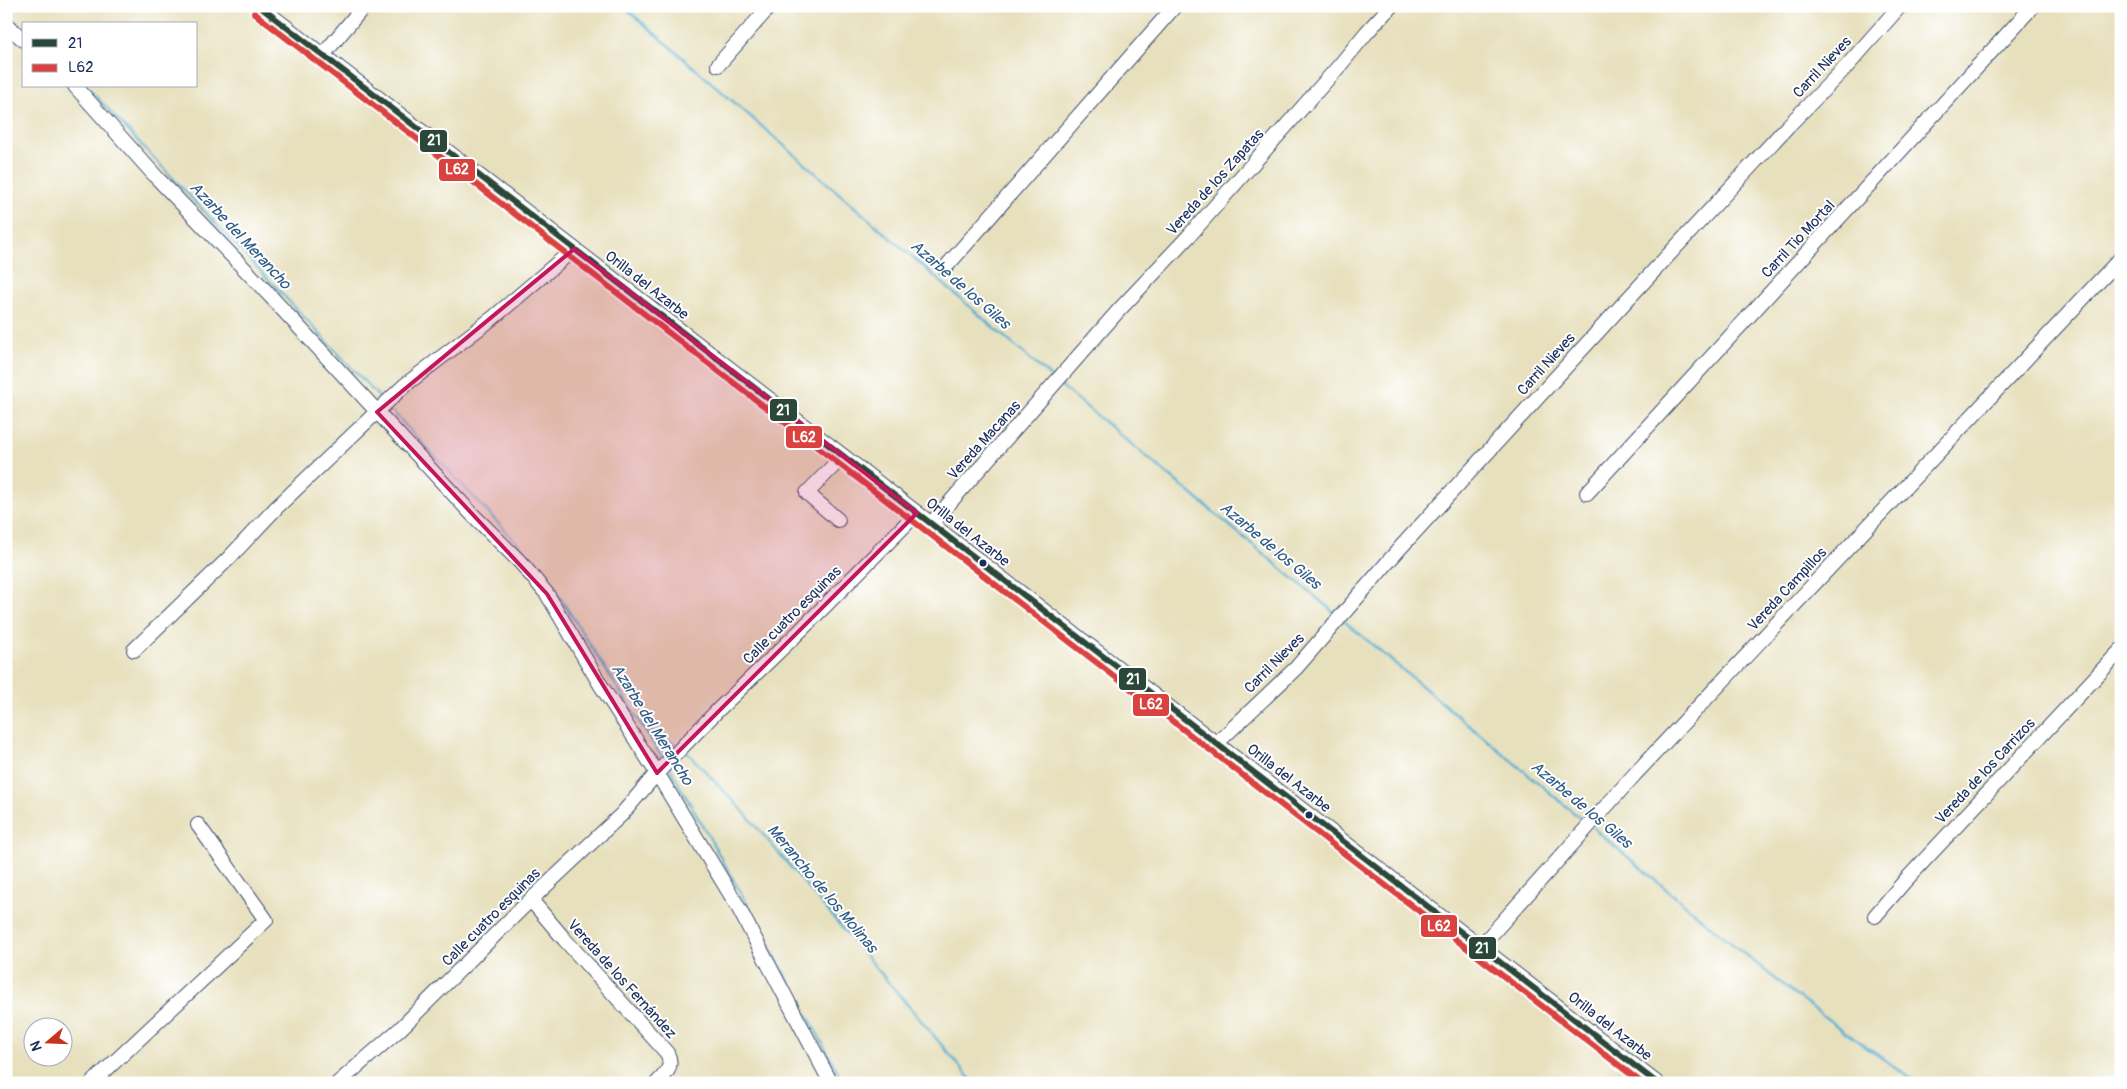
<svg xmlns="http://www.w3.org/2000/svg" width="2127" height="1089" font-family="Pangolin,sans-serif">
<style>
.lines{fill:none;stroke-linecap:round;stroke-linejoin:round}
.stream{stroke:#54afd2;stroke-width:2.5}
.minor-casing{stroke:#3a4a6c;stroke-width:16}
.minor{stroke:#fff;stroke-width:14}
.bus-1-casing{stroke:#fff;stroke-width:10}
.bus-2-casing{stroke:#fff;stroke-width:10}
.bus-1{stroke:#2a4739;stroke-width:6}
.bus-2{stroke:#da4240;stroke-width:6}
.marked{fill:#c2185b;fill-opacity:0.2;stroke:#c2185b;stroke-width:4;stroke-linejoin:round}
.bus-dot{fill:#1b2f5e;stroke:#fff;stroke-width:2}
.labels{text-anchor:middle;stroke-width:4;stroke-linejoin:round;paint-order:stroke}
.street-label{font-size:15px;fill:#1b2f5e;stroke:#fff}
.water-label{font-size:16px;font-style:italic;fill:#2f5c87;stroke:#fff}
.line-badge{stroke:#fff;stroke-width:2}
.badge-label{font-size:14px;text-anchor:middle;font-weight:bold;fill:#fff}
</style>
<rect width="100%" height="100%" fill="#fff"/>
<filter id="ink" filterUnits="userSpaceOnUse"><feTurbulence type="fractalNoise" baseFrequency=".02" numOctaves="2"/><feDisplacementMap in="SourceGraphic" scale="10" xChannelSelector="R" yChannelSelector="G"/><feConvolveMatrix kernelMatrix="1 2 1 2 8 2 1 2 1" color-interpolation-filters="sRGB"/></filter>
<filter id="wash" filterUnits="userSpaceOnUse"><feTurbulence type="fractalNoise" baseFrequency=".0096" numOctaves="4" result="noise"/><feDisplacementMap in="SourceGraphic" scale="20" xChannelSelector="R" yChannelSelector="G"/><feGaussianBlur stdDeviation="1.12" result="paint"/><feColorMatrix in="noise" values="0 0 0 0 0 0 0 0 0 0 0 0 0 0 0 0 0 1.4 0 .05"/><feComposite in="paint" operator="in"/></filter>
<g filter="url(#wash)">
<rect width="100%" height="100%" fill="#e7e0bd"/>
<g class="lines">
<g class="stream">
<path d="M 623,6 L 1053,379"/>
<path d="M 6,14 L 24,29"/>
<path d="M 86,86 L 380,398"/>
<path d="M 1059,384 L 1336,614"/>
<path d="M 393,412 L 534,561 L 557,593 L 663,759"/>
<path d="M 1344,621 L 1585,822"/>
<path d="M 642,725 L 678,746"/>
<path d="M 685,750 L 743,811 L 974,1083"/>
<path d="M 669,767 L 740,891 L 844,1083"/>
<path d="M 1593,828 C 1699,916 1803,1008 1919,1083"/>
</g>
</g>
</g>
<g filter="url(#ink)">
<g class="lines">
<g class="minor-casing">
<g id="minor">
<path d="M 259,6 L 1657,1083"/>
<path d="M 6,25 L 24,40"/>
<path d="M 323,55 L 364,6"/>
<path d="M 718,65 L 770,6"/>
<path d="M 75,86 L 158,179 L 260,285 L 470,512 L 521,563 L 547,594 L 600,684 L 657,773 L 737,905 L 831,1083"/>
<path d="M 945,268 L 1175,6"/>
<path d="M 1587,493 L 2033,6"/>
<path d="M 838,520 L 807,493 L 843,456"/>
<path d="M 931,524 L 1119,310 L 1188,237 L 1340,65 L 1367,32 L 1391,6"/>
<path d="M 134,650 L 228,559 L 277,507 L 405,385 L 494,317 L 574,249"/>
<path d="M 1217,743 L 1296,668 L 1401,547 L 1625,302 L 1787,127 L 1847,66 L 1900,6"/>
<path d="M 531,900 L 565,940 L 667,1053 C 674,1066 666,1074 657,1083"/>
<path d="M 1875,916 L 1904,882 L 2121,650"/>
<path d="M 1481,946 L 1635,774 L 2121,258"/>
<path d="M 92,1083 L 266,920 L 198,825"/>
<path d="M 338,1083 L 400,1029 L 520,910 L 622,814 L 657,773 L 718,710 L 801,630 L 917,513"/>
</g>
</g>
<use href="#minor" class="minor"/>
<g class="bus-1-casing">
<path id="bus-1" d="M 259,6 L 1657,1083"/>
</g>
<g class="bus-2-casing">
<path id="bus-2" d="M 254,13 L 1642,1083"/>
</g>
<use href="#bus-1" class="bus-1"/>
<use href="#bus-2" class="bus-2"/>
</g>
</g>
<path class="marked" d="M 574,249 L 917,513 L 657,773 L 547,594 L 377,412 Z"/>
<g class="bus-dot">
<circle cx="983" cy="563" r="4.5"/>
<circle cx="1309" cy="815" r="4.5"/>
</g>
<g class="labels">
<g class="street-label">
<text transform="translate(1822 67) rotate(-47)" y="5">Carril Nieves</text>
<text transform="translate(1215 182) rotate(-48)" y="5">Vereda de los Zapatas</text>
<text transform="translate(1798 239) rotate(-47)" y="5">Carril Tio Mortal</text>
<text transform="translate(647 285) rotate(38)" y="5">Orilla del Azarbe</text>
<text transform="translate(1546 364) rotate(-48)" y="5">Carril Nieves</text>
<text transform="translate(984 440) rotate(-48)" y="5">Vereda Macanas</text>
<text transform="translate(968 532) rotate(38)" y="5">Orilla del Azarbe</text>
<text transform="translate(1787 589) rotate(-47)" y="5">Vereda Campillos</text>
<text transform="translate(792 615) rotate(-45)" y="5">Calle cuatro esquinas</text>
<text transform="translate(1274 663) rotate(-45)" y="5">Carril Nieves</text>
<text transform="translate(1985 771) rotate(-47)" y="5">Vereda de los Carrizos</text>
<text transform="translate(1289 778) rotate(38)" y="5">Orilla del Azarbe</text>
<text transform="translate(491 917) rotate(-45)" y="5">Calle cuatro esquinas</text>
<text transform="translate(622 979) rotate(48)" y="5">Vereda de los Fernández</text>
<text transform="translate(1610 1026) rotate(38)" y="5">Orilla del Azarbe</text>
</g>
<g class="water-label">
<text transform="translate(241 235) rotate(47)" y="6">Azarbe del Merancho</text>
<text transform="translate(961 284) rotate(41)" y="6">Azarbe de los Giles</text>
<text transform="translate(1271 545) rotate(40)" y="6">Azarbe de los Giles</text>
<text transform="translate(653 724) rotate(58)" y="6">Azarbe del Merancho</text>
<text transform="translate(1582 804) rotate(40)" y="6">Azarbe de los Giles</text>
<text transform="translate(823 888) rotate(50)" y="6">Merancho de los Molinas</text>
</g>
</g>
<g class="line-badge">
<rect x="419" y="129" width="29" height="24" rx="5" fill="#2a4739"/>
<rect x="438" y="158" width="38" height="24" rx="5" fill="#da4240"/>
<rect x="769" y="398" width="29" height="24" rx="5" fill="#2a4739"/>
<rect x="785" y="425" width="38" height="24" rx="5" fill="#da4240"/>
<rect x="1118" y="667" width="29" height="24" rx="5" fill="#2a4739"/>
<rect x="1132" y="693" width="38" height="24" rx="5" fill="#da4240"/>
<rect x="1420" y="914" width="38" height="24" rx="5" fill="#da4240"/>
<rect x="1468" y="936" width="29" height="24" rx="5" fill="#2a4739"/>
</g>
<g class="badge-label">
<text x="434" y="145">21</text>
<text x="457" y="174">L62</text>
<text x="783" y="415">21</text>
<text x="804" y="442">L62</text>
<text x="1133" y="684">21</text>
<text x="1151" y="709">L62</text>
<text x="1439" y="931">L62</text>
<text x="1482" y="953">21</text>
</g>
<rect width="2127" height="1089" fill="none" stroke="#fff" stroke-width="25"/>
<rect x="22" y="22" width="175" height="65" fill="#ffffff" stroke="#a4acbf"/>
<rect x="32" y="39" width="25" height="8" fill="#2a4739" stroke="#a4acbf"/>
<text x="68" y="48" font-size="15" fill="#1b2f5e">21</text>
<rect x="32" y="64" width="25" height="8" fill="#da4240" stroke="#a4acbf"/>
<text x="68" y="72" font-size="15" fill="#1b2f5e">L62</text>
<g transform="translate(48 1042) rotate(251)"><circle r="24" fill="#ffffff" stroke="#a4acbf"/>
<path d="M0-4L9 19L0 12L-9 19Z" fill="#c8321e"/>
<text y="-8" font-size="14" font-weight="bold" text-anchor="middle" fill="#1b2f5e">N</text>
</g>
</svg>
